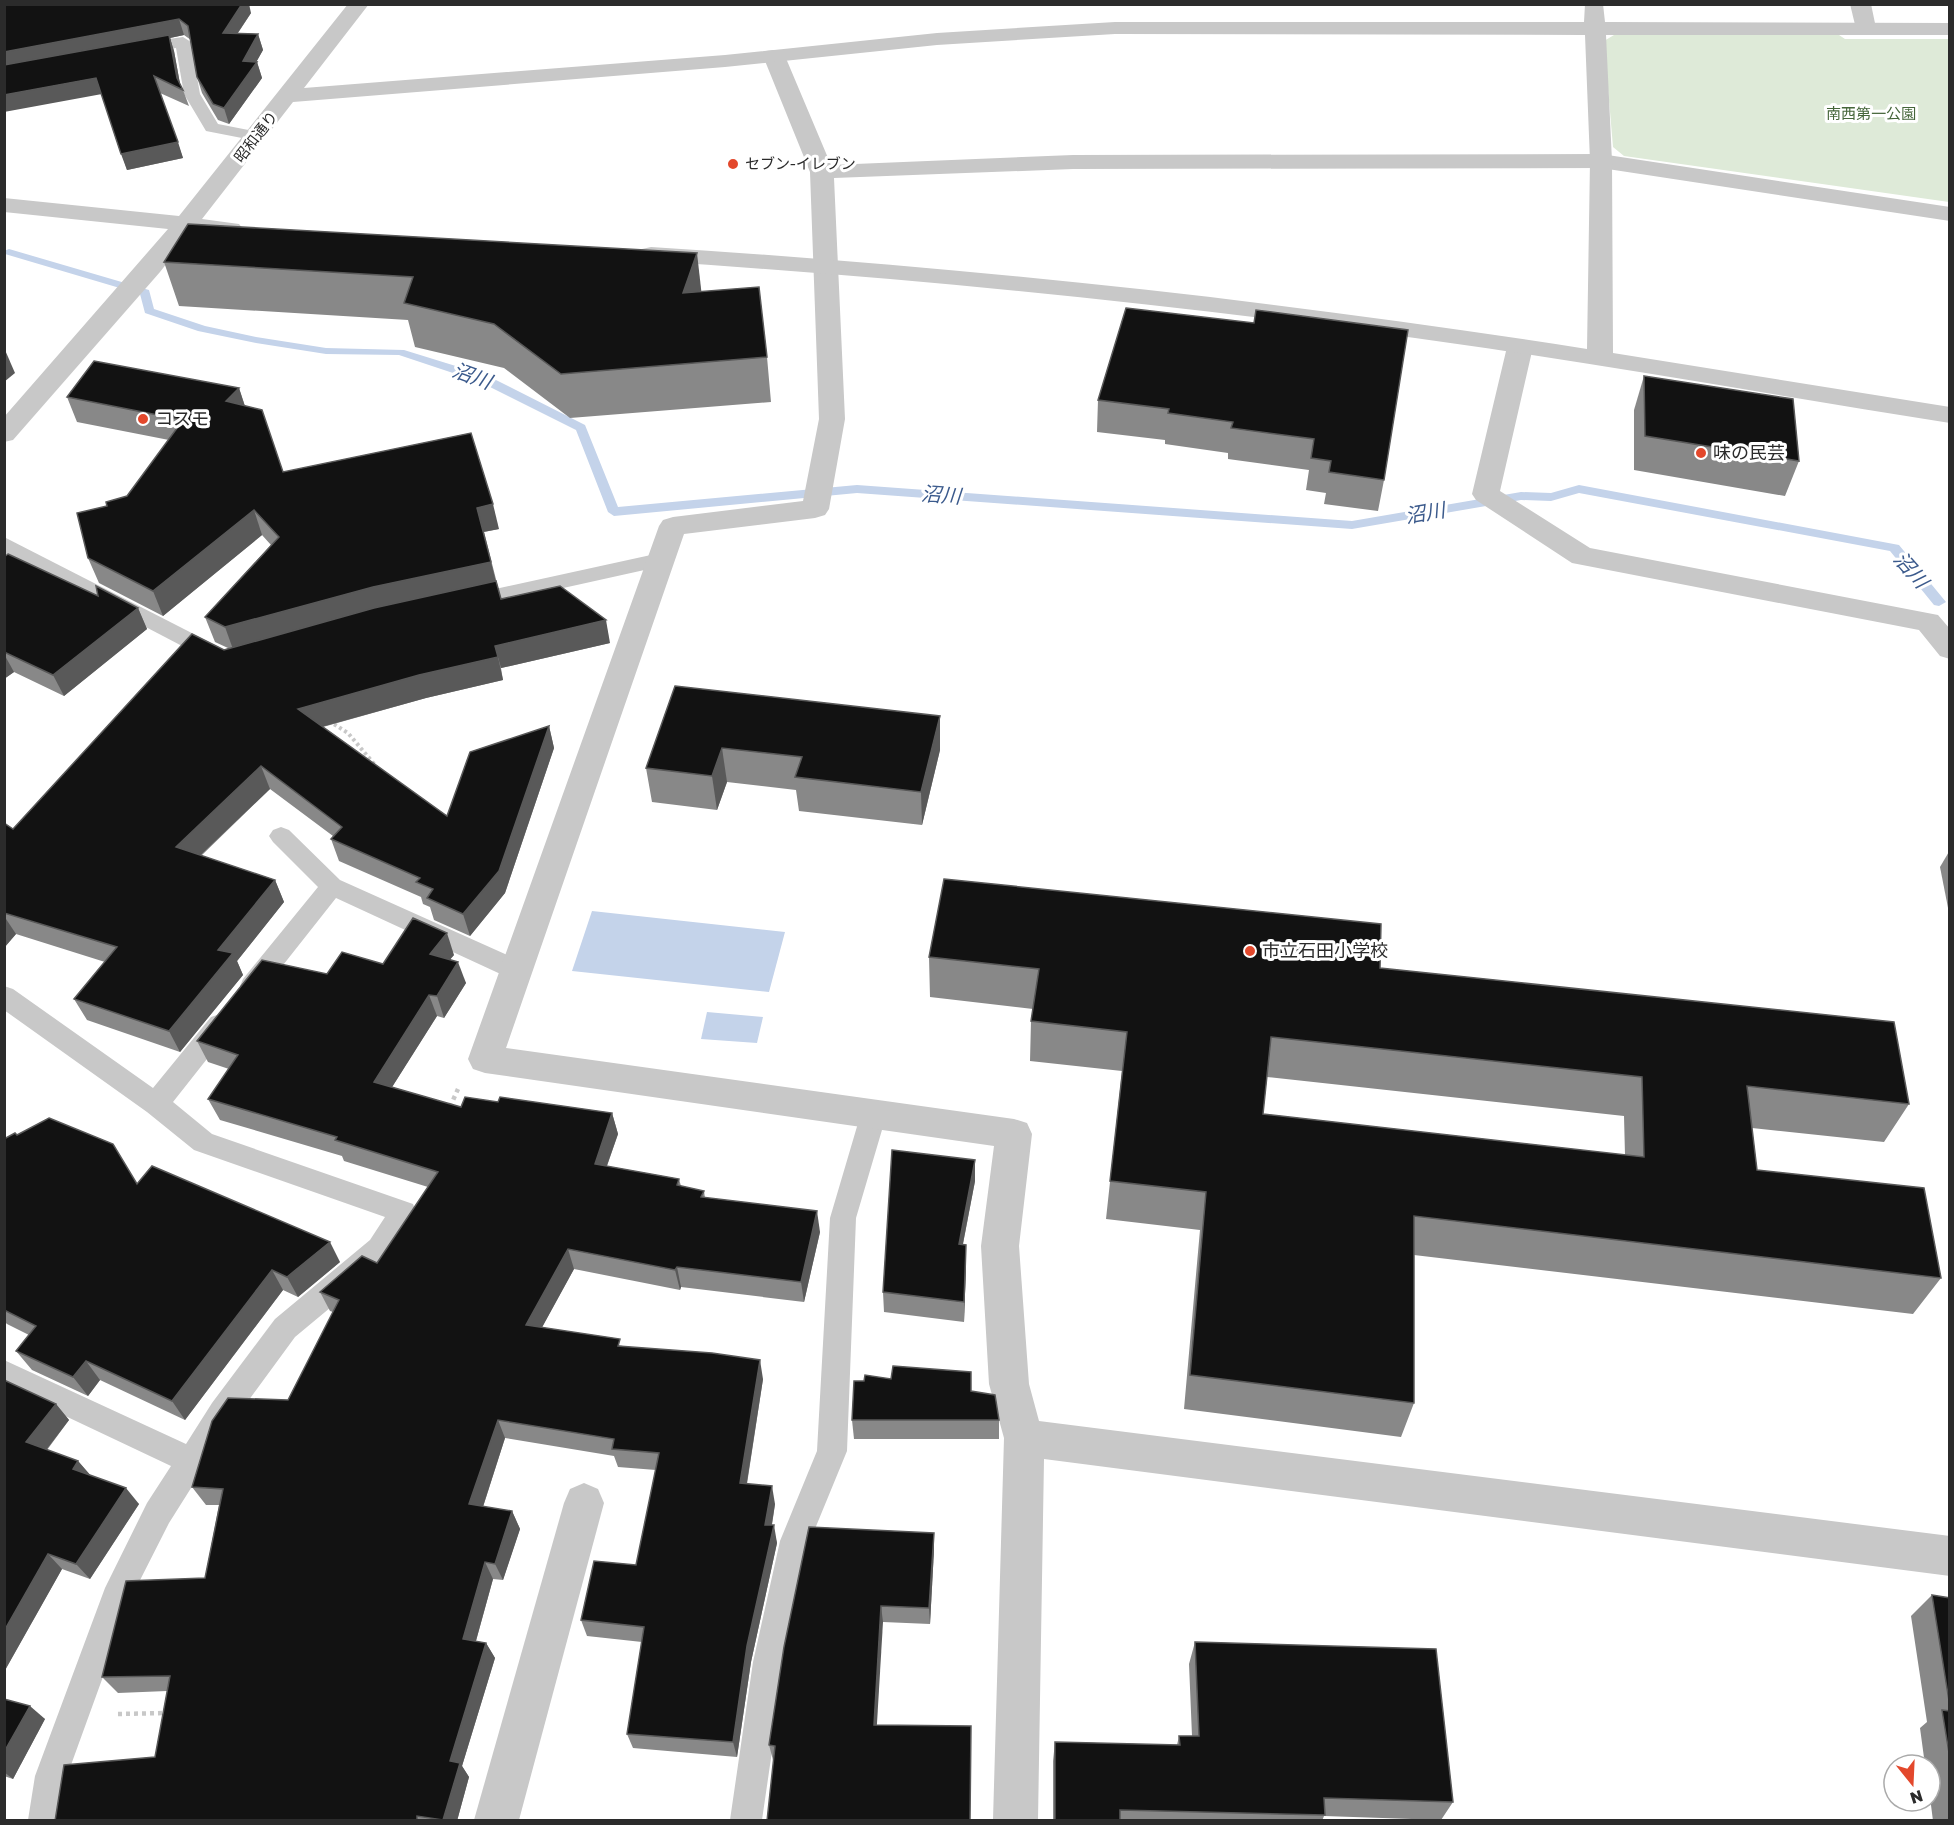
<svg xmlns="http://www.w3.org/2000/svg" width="1954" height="1825" font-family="'Golos Text','Noto Sans JP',sans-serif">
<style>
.green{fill:#deead8}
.water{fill:#c4d3ea}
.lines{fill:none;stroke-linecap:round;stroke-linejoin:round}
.stream{fill:#c4d3ea;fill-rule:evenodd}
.path-far1{stroke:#c8c8c8;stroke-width:4;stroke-dasharray:3 3;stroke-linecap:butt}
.path{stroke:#c8c8c8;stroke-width:4.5;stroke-dasharray:4 4;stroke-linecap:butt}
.service{fill:#c8c8c8;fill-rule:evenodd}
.minor{fill:#c8c8c8;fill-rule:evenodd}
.tertiary{fill:#c8c8c8;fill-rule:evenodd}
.wall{fill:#888;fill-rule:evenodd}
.shaded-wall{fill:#595959}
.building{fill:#121212;stroke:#595959;stroke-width:1.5;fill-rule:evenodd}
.poi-dot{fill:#e3482c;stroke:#fff;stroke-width:2}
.labels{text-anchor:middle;stroke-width:6;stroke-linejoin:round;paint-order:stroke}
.far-park-label{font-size:15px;fill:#45663a;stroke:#fff}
.far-street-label{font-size:15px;fill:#2b2b2b;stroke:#fff}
.far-poi-label{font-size:15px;fill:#2b2b2b;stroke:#fff;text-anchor:start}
.poi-label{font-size:18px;fill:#2b2b2b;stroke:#fff;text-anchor:start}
.water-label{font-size:20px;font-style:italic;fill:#3b5a8c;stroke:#fff}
</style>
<rect width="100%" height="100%" fill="#fff"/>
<path class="green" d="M 1619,32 L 1836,33 L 1845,39 L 1949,39 L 1949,202 L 1624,156 L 1613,147 L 1604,41 Z"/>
<g class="water">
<path d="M 592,911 L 785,932 L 769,992 L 572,971 Z"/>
<path d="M 707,1012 L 763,1017 L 757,1043 L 701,1039 Z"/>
</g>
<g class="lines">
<path class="stream" d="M 9,249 L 149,290 L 154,309 L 205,326 L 256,337 L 326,348 L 404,350 L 488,376 L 585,425 L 618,507 L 857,485 L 1352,521 L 1521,492 L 1551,493 L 1579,485 L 1899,545 L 1946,602 L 1939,606 L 1934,605 L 1890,551 L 1579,493 L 1551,501 L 1521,500 L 1352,529 L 857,493 L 614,516 L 608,512 L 576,430 L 480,382 L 399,355 L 326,354 L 256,343 L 198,331 L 145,313 L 140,294 L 5,254 L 4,251 Z"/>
<path class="path-far1" d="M 329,721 L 348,733 L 375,765"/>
<g class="path">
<path d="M 450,1107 L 458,1089"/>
<path d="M 118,1714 L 168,1713"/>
</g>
<g class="service">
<path d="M 183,37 L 191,42 L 200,94 L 218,124 L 263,133 L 265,136 L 263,139 L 257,141 L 206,131 L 184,94 L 176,48 L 140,53 L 132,48 L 140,43 Z"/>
<path d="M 4,537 L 223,649 L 226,654 L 223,659 L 215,661 L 207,659 L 4,553 Z"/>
<path d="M 660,553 L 667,555 L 670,560 L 667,565 L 468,609 L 461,607 L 458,602 L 461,597 L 468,595 Z"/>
<path d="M 281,827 L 289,830 L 340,880 L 525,963 L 528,970 L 525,977 L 516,980 L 507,977 L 336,898 L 261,993 L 252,996 L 243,993 L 240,986 L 243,979 L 318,887 L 273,842 L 269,836 L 273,830 Z"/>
<path d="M 4,986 L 13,989 L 153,1088 L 211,1017 L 220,1014 L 229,1017 L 233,1024 L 229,1031 L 173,1102 L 212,1134 L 413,1204 L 416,1212 L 390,1258 L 295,1337 L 232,1423 L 169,1523 L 133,1594 L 67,1776 L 60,1820 L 28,1820 L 35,1776 L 105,1588 L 147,1503 L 171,1466 L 4,1387 L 4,1360 L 186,1444 L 212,1403 L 275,1319 L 370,1240 L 385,1217 L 194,1150 L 147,1112 L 4,1010 Z"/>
<path d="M 874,1102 L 883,1105 L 887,1113 L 856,1218 L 847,1451 L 810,1541 L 785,1662 L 762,1820 L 730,1820 L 753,1662 L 780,1541 L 817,1451 L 830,1218 L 861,1113 L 865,1105 Z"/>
</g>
<g class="minor">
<path d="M 1850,4 L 1871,4 L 1876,28 L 1873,33 L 1857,33 Z"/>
<path d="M 774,50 L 782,51 L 785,56 L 831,165 L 1073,155 L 1601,154 L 1950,207 L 1950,221 L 1601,168 L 1073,169 L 834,178 L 845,419 L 829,509 L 825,515 L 815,518 L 684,534 L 506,1048 L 1014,1119 L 1027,1123 L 1032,1134 L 1019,1246 L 1029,1384 L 1039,1421 L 1950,1536 L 1950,1576 L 1044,1459 L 1038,1820 L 993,1820 L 1004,1438 L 989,1384 L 981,1246 L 994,1146 L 485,1073 L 473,1069 L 468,1059 L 659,526 L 663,520 L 673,517 L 803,501 L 819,419 L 810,172 L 763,56 L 766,51 Z"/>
<path d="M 1520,339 L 1529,342 L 1533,347 L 1500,491 L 1590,548 L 1938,615 L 1950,629 L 1950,659 L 1940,656 L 1919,630 L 1572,563 L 1476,500 L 1472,494 L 1507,347 L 1511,342 Z"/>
<path d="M 584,1483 L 598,1489 L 604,1503 L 519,1820 L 474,1820 L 564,1503 L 570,1489 Z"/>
</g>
<path class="tertiary" d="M 348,4 L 369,4 L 304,88 L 725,55 L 937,33 L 1115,22 L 1584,22 L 1585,4 L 1603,4 L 1605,22 L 1950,23 L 1950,35 L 1606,35 L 1612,161 L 1613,353 L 1950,407 L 1950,423 C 1759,393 1569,358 1378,333 C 1136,300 894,277 651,261 L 642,259 L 639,254 L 642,249 L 651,247 C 965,267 1277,300 1587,349 L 1590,161 L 1585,35 L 1115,34 L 937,45 L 725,67 L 293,102 L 202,219 L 239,224 L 243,229 L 239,234 L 231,236 L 191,232 L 160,272 L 13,440 L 4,442 L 4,417 L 168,229 L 4,212 L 4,198 L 179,216 Z"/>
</g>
<g class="wall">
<path d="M 4,4 L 251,13 L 238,33 L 258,34 L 263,50 L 256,62 L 257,62 L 262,78 L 229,124 L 218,120 L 202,93 L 197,77 L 191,40 L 184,35 L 170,38 L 174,51 L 180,84 L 183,90 L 189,106 L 160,93 L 183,158 L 127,170 L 102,94 Z"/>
<path d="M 164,262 L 701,291 L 767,357 L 771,402 L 570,418 L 504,368 L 415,347 L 408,320 L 179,306 Z"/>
<path d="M 1126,308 L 1384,480 L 1378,511 L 1324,504 L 1326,493 L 1306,490 L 1309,470 L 1228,459 L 1228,453 L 1165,444 L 1165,440 L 1097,432 L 1098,400 Z"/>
<path d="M 1644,376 L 1799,461 L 1785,496 L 1634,470 L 1634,410 Z"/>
<path d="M 239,388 L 245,406 L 283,472 L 499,529 L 484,532 L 501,599 L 610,643 L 501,668 L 503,680 L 426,698 L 323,727 L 447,816 L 549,726 L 554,748 L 505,893 L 470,936 L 434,920 L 430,907 L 423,904 L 421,897 L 339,861 L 331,839 L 333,836 L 270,789 L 201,856 L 275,880 L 284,902 L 237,961 L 243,975 L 180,1052 L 87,1020 L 74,999 L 105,962 L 16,934 L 4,948 L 4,823 L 13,829 L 224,650 L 228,648 L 215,642 L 205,617 L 271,545 L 262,535 L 163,616 L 99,583 L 88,558 L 107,506 L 127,496 L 169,440 L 77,422 L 67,397 Z"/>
<path d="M 4,557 L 98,596 L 138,608 L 147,629 L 64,696 L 14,672 L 4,679 Z"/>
<path d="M 675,686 L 940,750 L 922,825 L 799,811 L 796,790 L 727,782 L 717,810 L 652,802 L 646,768 Z"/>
<path d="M 1950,850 L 1950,918 L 1940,867 Z"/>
<path d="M 454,955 L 450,959 L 466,983 L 444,1018 L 437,1016 L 392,1087 L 461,1107 L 498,1102 L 612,1113 L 618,1134 L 607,1166 L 679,1179 L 681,1186 L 704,1191 L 705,1198 L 820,1232 L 804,1302 L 681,1287 L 680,1290 L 574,1269 L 542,1327 L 763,1379 L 747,1484 L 775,1504 L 772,1525 L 777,1543 L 751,1662 L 737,1757 L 633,1748 L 627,1734 L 642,1642 L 587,1636 L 581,1620 L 636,1565 L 656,1470 L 618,1467 L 614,1456 L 505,1438 L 483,1507 L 512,1511 L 520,1529 L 503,1580 L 493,1579 L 476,1641 L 486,1643 L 495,1658 L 462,1766 L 469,1777 L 457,1821 L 55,1821 L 155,1757 L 167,1691 L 118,1693 L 102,1677 L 205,1578 L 219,1505 L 206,1505 L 192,1487 L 288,1400 L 333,1312 L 330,1311 L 320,1292 L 377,1263 L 428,1187 L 344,1161 L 342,1156 L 220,1120 L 208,1099 L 229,1069 L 208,1062 L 197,1041 L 327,974 L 383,964 Z"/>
<path d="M 929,957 L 1380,968 L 1909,1104 L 1884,1142 L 1752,1128 L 1757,1170 L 1941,1278 L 1913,1314 L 1414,1255 L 1414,1403 L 1401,1437 L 1184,1409 L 1200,1230 L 1106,1219 L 1122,1071 L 1030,1061 L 1031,1021 L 1033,1009 L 930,997 ZM 1267,1077 L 1624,1116 L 1625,1155 L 1263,1114 Z"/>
<path d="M 17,1135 L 137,1184 L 340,1262 L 298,1297 L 283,1290 L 185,1420 L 100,1380 L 88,1396 L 32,1370 L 16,1351 L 29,1335 L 7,1324 L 4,1321 L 4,1139 Z"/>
<path d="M 975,1160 L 975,1181 L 963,1244 L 966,1265 L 964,1322 L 884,1312 L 883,1292 Z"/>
<path d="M 4,1380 L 56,1404 L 69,1420 L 47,1450 L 78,1461 L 90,1475 L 139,1504 L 90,1579 L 62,1569 L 4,1672 Z"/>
<path d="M 971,1391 L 999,1420 L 999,1439 L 854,1439 L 852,1420 Z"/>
<path d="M 934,1533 L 934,1550 L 930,1624 L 883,1622 L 773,1760 L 769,1745 Z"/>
<path d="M 1932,1595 L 1950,1598 L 1950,1821 L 1933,1821 L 1930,1797 L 1930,1765 L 1925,1765 L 1920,1728 L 1927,1722 L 1911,1616 Z"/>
<path d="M 1195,1642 L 1453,1802 L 1441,1820 L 1324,1816 L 1322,1821 L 1053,1821 L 1053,1761 L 1055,1742 L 1177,1745 L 1179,1736 L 1192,1736 L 1189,1664 Z"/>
<path d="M 4,1699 L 45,1719 L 13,1779 L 4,1776 Z"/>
</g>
<g class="shaded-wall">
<path d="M 242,4 L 249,4 L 251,13 L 227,49 L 223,33 Z"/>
<path d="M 179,19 L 184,35 L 170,38 L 174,51 L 181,89 L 177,78 L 4,69 L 4,52 Z"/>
<path d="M 258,34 L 263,50 L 253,68 L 257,62 L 262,78 L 229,124 L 224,108 L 243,61 Z"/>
<path d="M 96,78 L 102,94 L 4,112 L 4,95 Z"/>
<path d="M 178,142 L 183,158 L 127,170 L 121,154 Z"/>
<path d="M 697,253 L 702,297 L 683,293 Z"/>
<path d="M 5,350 L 15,373 L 4,382 Z"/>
<path d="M 239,388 L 247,413 L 226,401 Z"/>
<path d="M 493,504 L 499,529 L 483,532 L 477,508 Z"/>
<path d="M 254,510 L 262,535 L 163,616 L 153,591 Z"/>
<path d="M 491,562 L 497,586 L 234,652 L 225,627 L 373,587 Z"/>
<path d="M 138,608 L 147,629 L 64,696 L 53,675 Z"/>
<path d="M 606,620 L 610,643 L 501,668 L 495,646 Z"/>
<path d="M 4,654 L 14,672 L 4,679 Z"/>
<path d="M 498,657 L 503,680 L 426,698 L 307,731 L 298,709 L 419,675 Z"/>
<path d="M 940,716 L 940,750 L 922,825 L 921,792 Z"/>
<path d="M 549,726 L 554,748 L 505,893 L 470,936 L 463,914 Z"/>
<path d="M 722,748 L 727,782 L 717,810 L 712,776 Z"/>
<path d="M 261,766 L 270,789 L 186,869 L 176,847 Z"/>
<path d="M 275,880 L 284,902 L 237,961 L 243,975 L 180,1052 L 169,1031 L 218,950 Z"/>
<path d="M 4,916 L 16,934 L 4,948 Z"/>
<path d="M 447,933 L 454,955 L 437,975 L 430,954 Z"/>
<path d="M 458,962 L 466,983 L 444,1018 L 437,996 Z"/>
<path d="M 429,995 L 437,1016 L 382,1103 L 374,1082 Z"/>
<path d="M 612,1113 L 618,1134 L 600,1185 L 595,1164 Z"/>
<path d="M 975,1160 L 975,1181 L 959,1264 L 959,1244 Z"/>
<path d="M 817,1211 L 820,1232 L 804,1302 L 801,1282 Z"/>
<path d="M 330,1242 L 340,1262 L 298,1297 L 287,1277 Z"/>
<path d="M 966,1245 L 966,1265 L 964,1322 L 964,1302 Z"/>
<path d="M 568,1249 L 574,1269 L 533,1344 L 526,1325 Z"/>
<path d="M 677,1267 L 681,1287 L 680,1290 L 675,1270 Z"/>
<path d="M 272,1270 L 283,1290 L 185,1420 L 172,1401 Z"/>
<path d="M 760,1360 L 763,1379 L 744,1501 L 740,1483 Z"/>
<path d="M 86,1361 L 100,1380 L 88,1396 L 73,1377 Z"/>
<path d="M 56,1404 L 69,1420 L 40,1458 L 26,1442 Z"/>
<path d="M 498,1420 L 505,1438 L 478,1522 L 469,1504 Z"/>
<path d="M 78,1461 L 92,1477 L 73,1469 Z"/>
<path d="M 772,1486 L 775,1504 L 769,1542 L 765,1525 Z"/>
<path d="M 126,1488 L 139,1504 L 90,1579 L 76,1564 Z"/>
<path d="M 512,1511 L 520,1529 L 503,1580 L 495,1564 Z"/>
<path d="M 774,1525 L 777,1543 L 751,1662 L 737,1757 L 733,1742 L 747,1646 Z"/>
<path d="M 934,1533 L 934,1550 L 930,1624 L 929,1608 Z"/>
<path d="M 48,1554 L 62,1569 L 4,1672 L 4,1631 Z"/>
<path d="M 485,1562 L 493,1579 L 472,1655 L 463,1639 Z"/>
<path d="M 881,1606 L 883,1622 L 876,1740 L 874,1725 Z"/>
<path d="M 486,1643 L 495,1658 L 462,1766 L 469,1777 L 457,1821 L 443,1821 L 450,1761 Z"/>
<path d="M 30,1706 L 45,1719 L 13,1779 L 4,1772 L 4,1752 Z"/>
</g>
<g class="building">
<path d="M 4,4 L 242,4 L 223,33 L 258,34 L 243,61 L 257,62 L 224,108 L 213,104 L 197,77 L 188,26 L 179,19 L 4,52 Z"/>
<path d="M 169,35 L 177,78 L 183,90 L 154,76 L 178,142 L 121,154 L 96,78 L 4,95 L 4,65 Z"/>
<path d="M 188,224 L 697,253 L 683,293 L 759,287 L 767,357 L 561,374 L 494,324 L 404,303 L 413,277 L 164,262 Z"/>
<path d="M 1126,308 L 1254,323 L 1256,310 L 1408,330 L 1384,480 L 1329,472 L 1331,461 L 1311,458 L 1314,439 L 1231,428 L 1233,422 L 1168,413 L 1169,409 L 1098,400 Z"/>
<path d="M 94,361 L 239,388 L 226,401 L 262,410 L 283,472 L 471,433 L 493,504 L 477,508 L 491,562 L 373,587 L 225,627 L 205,617 L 279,537 L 254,510 L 153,591 L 88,558 L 77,513 L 107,506 L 106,502 L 127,496 L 183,420 L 67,397 Z"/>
<path d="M 1644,376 L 1793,399 L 1799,461 L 1645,436 Z"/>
<path d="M 8,554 L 98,596 L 96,586 L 138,608 L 53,675 L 4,652 L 4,557 Z"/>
<path d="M 496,581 L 501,599 L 560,586 L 606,620 L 495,646 L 498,657 L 419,675 L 298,709 L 447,816 L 470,752 L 549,726 L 499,871 L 463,914 L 427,898 L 433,889 L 416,882 L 420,878 L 331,839 L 342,827 L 261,766 L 176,847 L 275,880 L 218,950 L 233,953 L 169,1031 L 74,999 L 117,947 L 4,913 L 4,823 L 13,829 L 192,634 L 224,650 L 374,608 Z"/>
<path d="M 675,686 L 940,716 L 921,792 L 795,777 L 802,757 L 722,748 L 712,776 L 646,768 Z"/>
<path d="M 944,879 L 1381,924 L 1380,968 L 1894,1022 L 1909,1104 L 1747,1086 L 1757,1170 L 1924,1188 L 1941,1278 L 1414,1216 L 1414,1403 L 1190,1375 L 1206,1192 L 1110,1181 L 1127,1032 L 1031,1021 L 1039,969 L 929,957 ZM 1271,1037 L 1642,1077 L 1644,1157 L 1263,1114 Z"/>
<path d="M 413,918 L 447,933 L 430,954 L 458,962 L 437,996 L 429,995 L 374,1082 L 461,1107 L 465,1097 L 498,1102 L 500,1097 L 612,1113 L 595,1164 L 679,1179 L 677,1185 L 704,1191 L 701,1197 L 817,1211 L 801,1282 L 677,1267 L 675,1270 L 568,1249 L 526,1325 L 620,1339 L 618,1346 L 712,1353 L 760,1360 L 740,1483 L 772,1486 L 765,1525 L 774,1525 L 747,1646 L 733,1742 L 627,1734 L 644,1627 L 581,1620 L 594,1561 L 636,1565 L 659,1453 L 612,1449 L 614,1439 L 498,1420 L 469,1504 L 512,1511 L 495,1564 L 485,1562 L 463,1639 L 486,1643 L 450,1761 L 460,1763 L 443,1820 L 417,1816 L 417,1821 L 55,1821 L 64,1765 L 155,1757 L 170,1676 L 102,1677 L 126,1581 L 205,1578 L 223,1489 L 192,1487 L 212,1421 L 228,1398 L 288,1400 L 339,1300 L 320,1292 L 362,1256 L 377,1263 L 438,1172 L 335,1140 L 337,1137 L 208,1099 L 238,1055 L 197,1041 L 262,960 L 327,974 L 342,952 L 383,964 Z"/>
<path d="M 49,1118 L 113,1144 L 137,1184 L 152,1166 L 330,1242 L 287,1277 L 272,1270 L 172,1401 L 86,1361 L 73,1377 L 16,1351 L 36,1326 L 4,1310 L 4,1139 L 15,1133 L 17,1135 Z"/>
<path d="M 892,1150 L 975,1160 L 959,1244 L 966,1245 L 964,1302 L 883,1292 Z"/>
<path d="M 893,1366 L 971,1372 L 971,1391 L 995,1395 L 999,1420 L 852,1420 L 854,1381 L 864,1381 L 865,1375 L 891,1379 Z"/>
<path d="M 4,1380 L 56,1404 L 26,1442 L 78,1461 L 73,1469 L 126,1488 L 76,1564 L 48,1554 L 4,1631 Z"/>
<path d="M 809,1527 L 934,1533 L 929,1608 L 881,1606 L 874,1725 L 971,1726 L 970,1821 L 767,1821 L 775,1746 L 769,1745 L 784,1647 Z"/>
<path d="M 1932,1595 L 1950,1598 L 1950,1707 Z"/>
<path d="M 1195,1642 L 1436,1649 L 1453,1802 L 1324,1798 L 1325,1815 L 1120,1810 L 1120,1821 L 1055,1821 L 1055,1742 L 1180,1745 L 1179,1736 L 1199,1736 Z"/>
<path d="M 4,1699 L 30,1706 L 4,1752 Z"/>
<path d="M 1942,1710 L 1950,1711 L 1950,1759 Z"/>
</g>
<g class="poi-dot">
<circle cx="733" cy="164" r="6"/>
<circle cx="143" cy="419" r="6"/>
<circle cx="1701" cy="453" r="6"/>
<circle cx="1250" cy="951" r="6"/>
</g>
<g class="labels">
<g class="far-park-label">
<text x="1871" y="119">南西第一公園</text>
</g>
<g class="far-street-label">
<text transform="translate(256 137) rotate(-52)" y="5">昭和通り</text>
</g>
<g class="far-poi-label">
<text x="745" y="169">セブン-イレブン</text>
</g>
<g class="poi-label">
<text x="155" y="425">コスモ</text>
<text x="1713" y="459">味の民芸</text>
<text x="1262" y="957">市立石田小学校</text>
</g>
<g class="water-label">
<text transform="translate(472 376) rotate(20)" y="7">沼川</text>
<text transform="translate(941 495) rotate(4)" y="7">沼川</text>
<text transform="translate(1425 513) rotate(-10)" y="7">沼川</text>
<text transform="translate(1911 570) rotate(49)" y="7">沼川</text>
</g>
</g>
<rect width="1954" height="1825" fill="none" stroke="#2b2b2b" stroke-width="12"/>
<g transform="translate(1912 1783) rotate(162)"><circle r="28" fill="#ffffff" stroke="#aaaaaa" stroke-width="1.5"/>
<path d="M0-4.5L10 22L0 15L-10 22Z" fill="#e3482c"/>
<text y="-9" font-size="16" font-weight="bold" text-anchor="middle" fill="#2b2b2b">N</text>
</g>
</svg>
